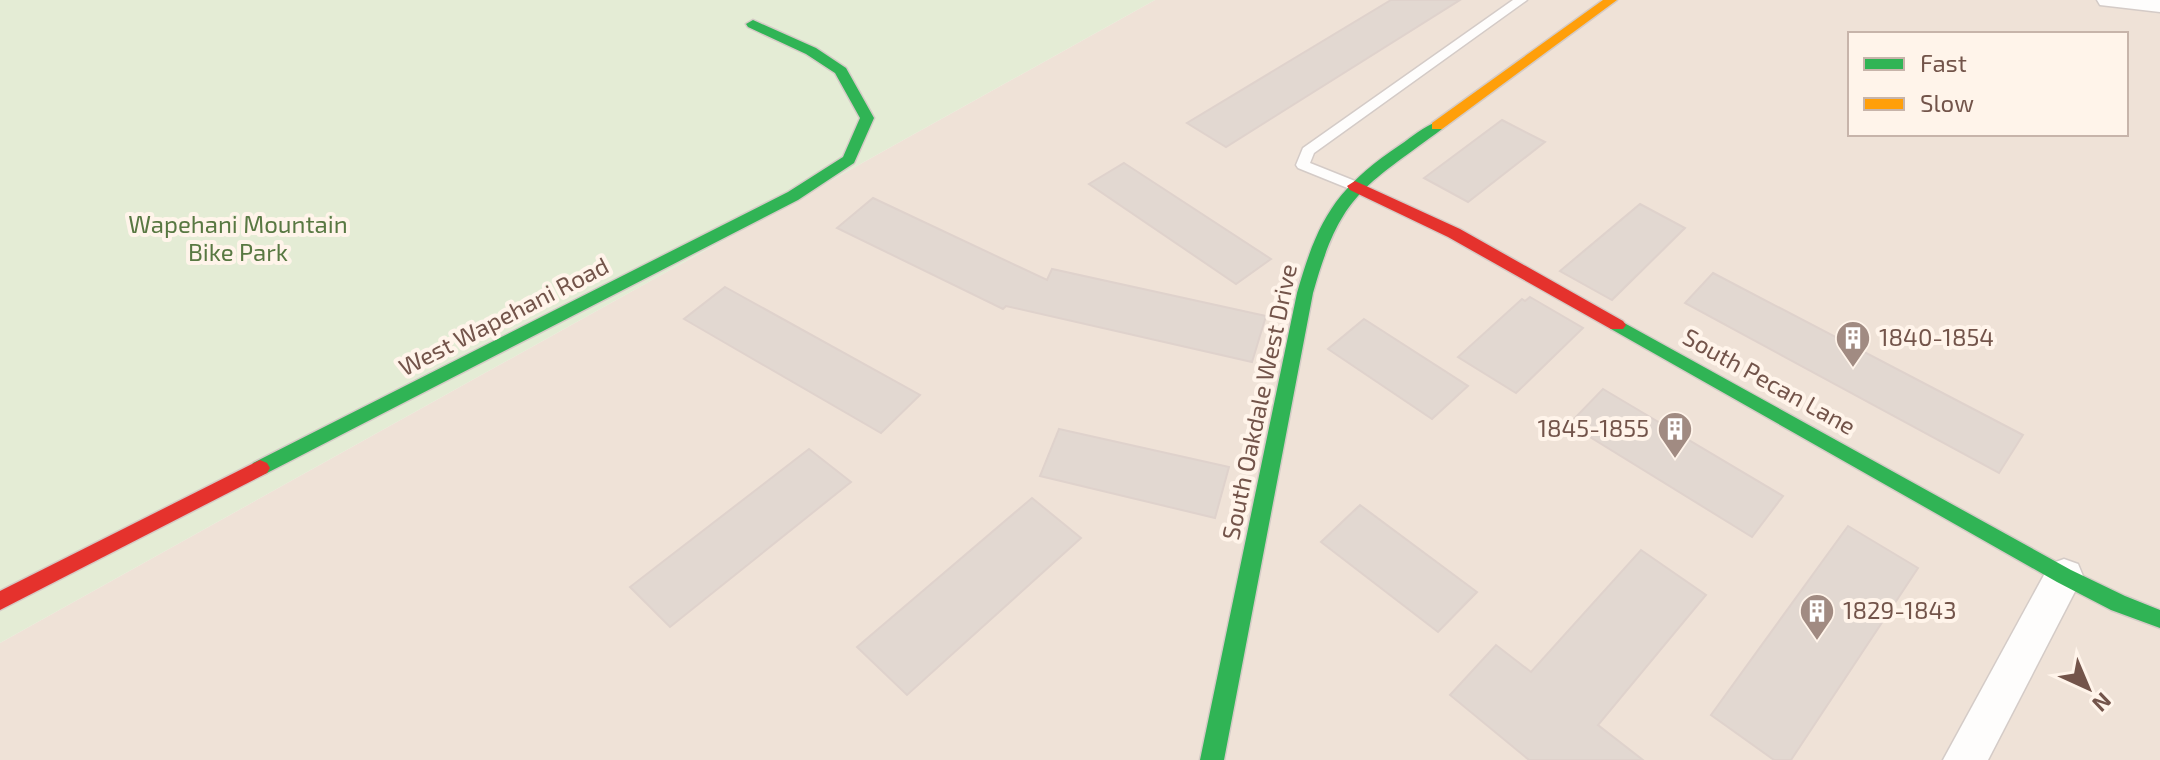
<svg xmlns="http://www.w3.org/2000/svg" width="2160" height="760" font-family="'Exo 2',sans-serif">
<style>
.residential{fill:#efe2d7;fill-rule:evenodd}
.green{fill:#e4ecd5}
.building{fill:#e2d8d1;stroke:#dfd2cc;stroke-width:2}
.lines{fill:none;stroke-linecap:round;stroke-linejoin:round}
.lane-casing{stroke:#d4cbc7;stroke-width:3}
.street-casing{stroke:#d4cbc7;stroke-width:3}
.fast-casing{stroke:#d5cbc6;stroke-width:3}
.slow-casing{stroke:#d5cbc6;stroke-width:3}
.jam-casing{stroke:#d5cbc6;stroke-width:3}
.lane{fill:#fefdfc;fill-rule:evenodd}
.street{fill:#fefdfc;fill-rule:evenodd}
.fast{fill:#30b455;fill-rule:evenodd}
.slow{fill:#ff9f0a;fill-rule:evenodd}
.jam{fill:#e5322d;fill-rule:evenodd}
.labels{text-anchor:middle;stroke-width:8;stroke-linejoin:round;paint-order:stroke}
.park-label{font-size:24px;fill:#587842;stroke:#fff4ea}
.street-label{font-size:24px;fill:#73544a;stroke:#fff4ea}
.poi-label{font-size:24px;fill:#73544a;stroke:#fff4ea;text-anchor:start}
</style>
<rect width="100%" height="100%" fill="#f6f0ea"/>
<path class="residential" d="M 1155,0 L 2160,0 L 2160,760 L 0,760 L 0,643 ZM 1850,34 L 2126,34 L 2126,134 L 1850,134 Z"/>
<path class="green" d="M 0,0 L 1155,0 L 0,643 Z"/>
<g class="building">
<path d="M 1391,0 L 1460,0 L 1226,147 L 1187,123 Z"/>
<path d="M 1502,120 L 1545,142 L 1468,202 L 1424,178 Z"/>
<path d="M 1124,163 L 1271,259 L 1236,284 L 1089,184 Z"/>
<path d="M 873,198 L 1047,280 L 1052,269 L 1266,316 L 1252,362 L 1006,306 L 1003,309 L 837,228 Z"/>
<path d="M 1640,204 L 1685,228 L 1612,300 L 1560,271 Z"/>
<path d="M 1713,273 L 2023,435 L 1999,473 L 1685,303 Z"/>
<path d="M 725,287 L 920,395 L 881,433 L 684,319 Z"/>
<path d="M 1530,297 L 1583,328 L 1516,393 L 1458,357 L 1522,299 L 1525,301 Z"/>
<path d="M 1364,319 L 1468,386 L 1432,419 L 1328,349 Z"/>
<path d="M 1603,389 L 1783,496 L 1752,537 L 1569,424 Z"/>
<path d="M 1059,429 L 1229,467 L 1215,518 L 1040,476 Z"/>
<path d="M 809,449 L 851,482 L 670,627 L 630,587 Z"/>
<path d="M 1032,498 L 1081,538 L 907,695 L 857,647 Z"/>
<path d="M 1360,505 L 1477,592 L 1438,632 L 1321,542 Z"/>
<path d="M 1848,526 L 1918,568 L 1791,760 L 1774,760 L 1711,715 Z"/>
<path d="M 1641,550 L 1706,595 L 1598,725 L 1643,760 L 1529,760 L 1450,695 L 1496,645 L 1531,672 Z"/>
</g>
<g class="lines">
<g class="lane-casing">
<path id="lane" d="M 1513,0 L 1527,0 L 1314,153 L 1310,163 L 1360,183 L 1362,186 L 1360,189 L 1350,189 L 1298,168 L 1296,165 L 1303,148 Z"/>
</g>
<g class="street-casing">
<g id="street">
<path d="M 2097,0 L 2160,0 L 2160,12 L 2100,5 Z"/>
<path d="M 2064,559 L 2078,564 L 2083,576 L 1988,760 L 1943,760 L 2050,564 Z"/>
</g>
</g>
<g class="fast-casing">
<g id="fast">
<path d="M 753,20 L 816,48 L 846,68 L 874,118 L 854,163 L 798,200 L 267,473 L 260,476 L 253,473 L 250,468 L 253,463 L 788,192 L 843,157 L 860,118 L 835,73 L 806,54 L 748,27 L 746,24 Z"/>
<path d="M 1437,122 L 1442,123 L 1442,129 C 1363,188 1341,193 1313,293 L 1224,760 L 1200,760 L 1297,293 C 1318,219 1336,188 1400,145 C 1412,137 1424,126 1437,122 Z"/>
<path d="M 1617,319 L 2071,570 L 2125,596 L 2160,610 L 2160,628 L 2111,610 L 2057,582 L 1611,329 L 1608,325 L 1611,321 Z"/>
</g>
</g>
<g class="slow-casing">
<path id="slow" d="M 1603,0 L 1617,0 L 1442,129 L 1432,129 L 1432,123 Z"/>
</g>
<g class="jam-casing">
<g id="jam">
<path d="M 1355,181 L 1460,229 L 1623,321 L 1626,325 L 1623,329 L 1611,329 L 1448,237 L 1350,190 L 1347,186 Z"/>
<path d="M 260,460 L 267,463 L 270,468 L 267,473 L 0,610 L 0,591 Z"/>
</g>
</g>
<use href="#lane" class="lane"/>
<use href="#street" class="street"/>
<use href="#fast" class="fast"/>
<use href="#slow" class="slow"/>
<use href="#jam" class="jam"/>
</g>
<defs>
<g id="building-pin" transform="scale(1.8)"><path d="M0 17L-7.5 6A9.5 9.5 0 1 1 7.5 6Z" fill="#a18b82" stroke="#fff4ea"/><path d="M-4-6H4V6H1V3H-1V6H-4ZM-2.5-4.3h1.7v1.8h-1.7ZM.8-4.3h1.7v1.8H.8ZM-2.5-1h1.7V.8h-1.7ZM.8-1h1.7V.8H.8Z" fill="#fff"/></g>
</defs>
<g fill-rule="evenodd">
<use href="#building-pin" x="1853" y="338"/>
<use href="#building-pin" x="1675" y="429"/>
<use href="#building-pin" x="1817" y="611"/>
</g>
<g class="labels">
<g class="park-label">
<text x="238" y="233">Wapehani Mountain<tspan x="238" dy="28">Bike Park</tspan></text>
</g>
<g class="street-label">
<text transform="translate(504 317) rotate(-27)" y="8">West Wapehani Road</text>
<text transform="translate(1769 382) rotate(29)" y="8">South Pecan Lane</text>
<text transform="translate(1260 402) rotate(-78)" y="8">South Oakdale West Drive</text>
</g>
<g class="poi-label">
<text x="1879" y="346">1840-1854</text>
<text x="1649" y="437" text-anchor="end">1845-1855</text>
<text x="1843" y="619">1829-1843</text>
</g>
</g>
<rect x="1848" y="32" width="280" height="104" fill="#fff4ea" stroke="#c7b4aa" stroke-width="2"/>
<rect x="1864" y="58" width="40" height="12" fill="#30b455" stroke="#c7b4aa" stroke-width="2"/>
<text x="1920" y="72" font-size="24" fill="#73544a">Fast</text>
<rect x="1864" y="98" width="40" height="12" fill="#ff9f0a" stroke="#c7b4aa" stroke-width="2"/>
<text x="1920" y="112" font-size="24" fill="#73544a">Slow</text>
<g transform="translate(2088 688) rotate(136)" stroke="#fff4ea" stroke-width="6" paint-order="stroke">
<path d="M0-6L14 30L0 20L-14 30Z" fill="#73544a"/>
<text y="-12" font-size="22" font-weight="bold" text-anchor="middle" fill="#73544a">N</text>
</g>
</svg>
